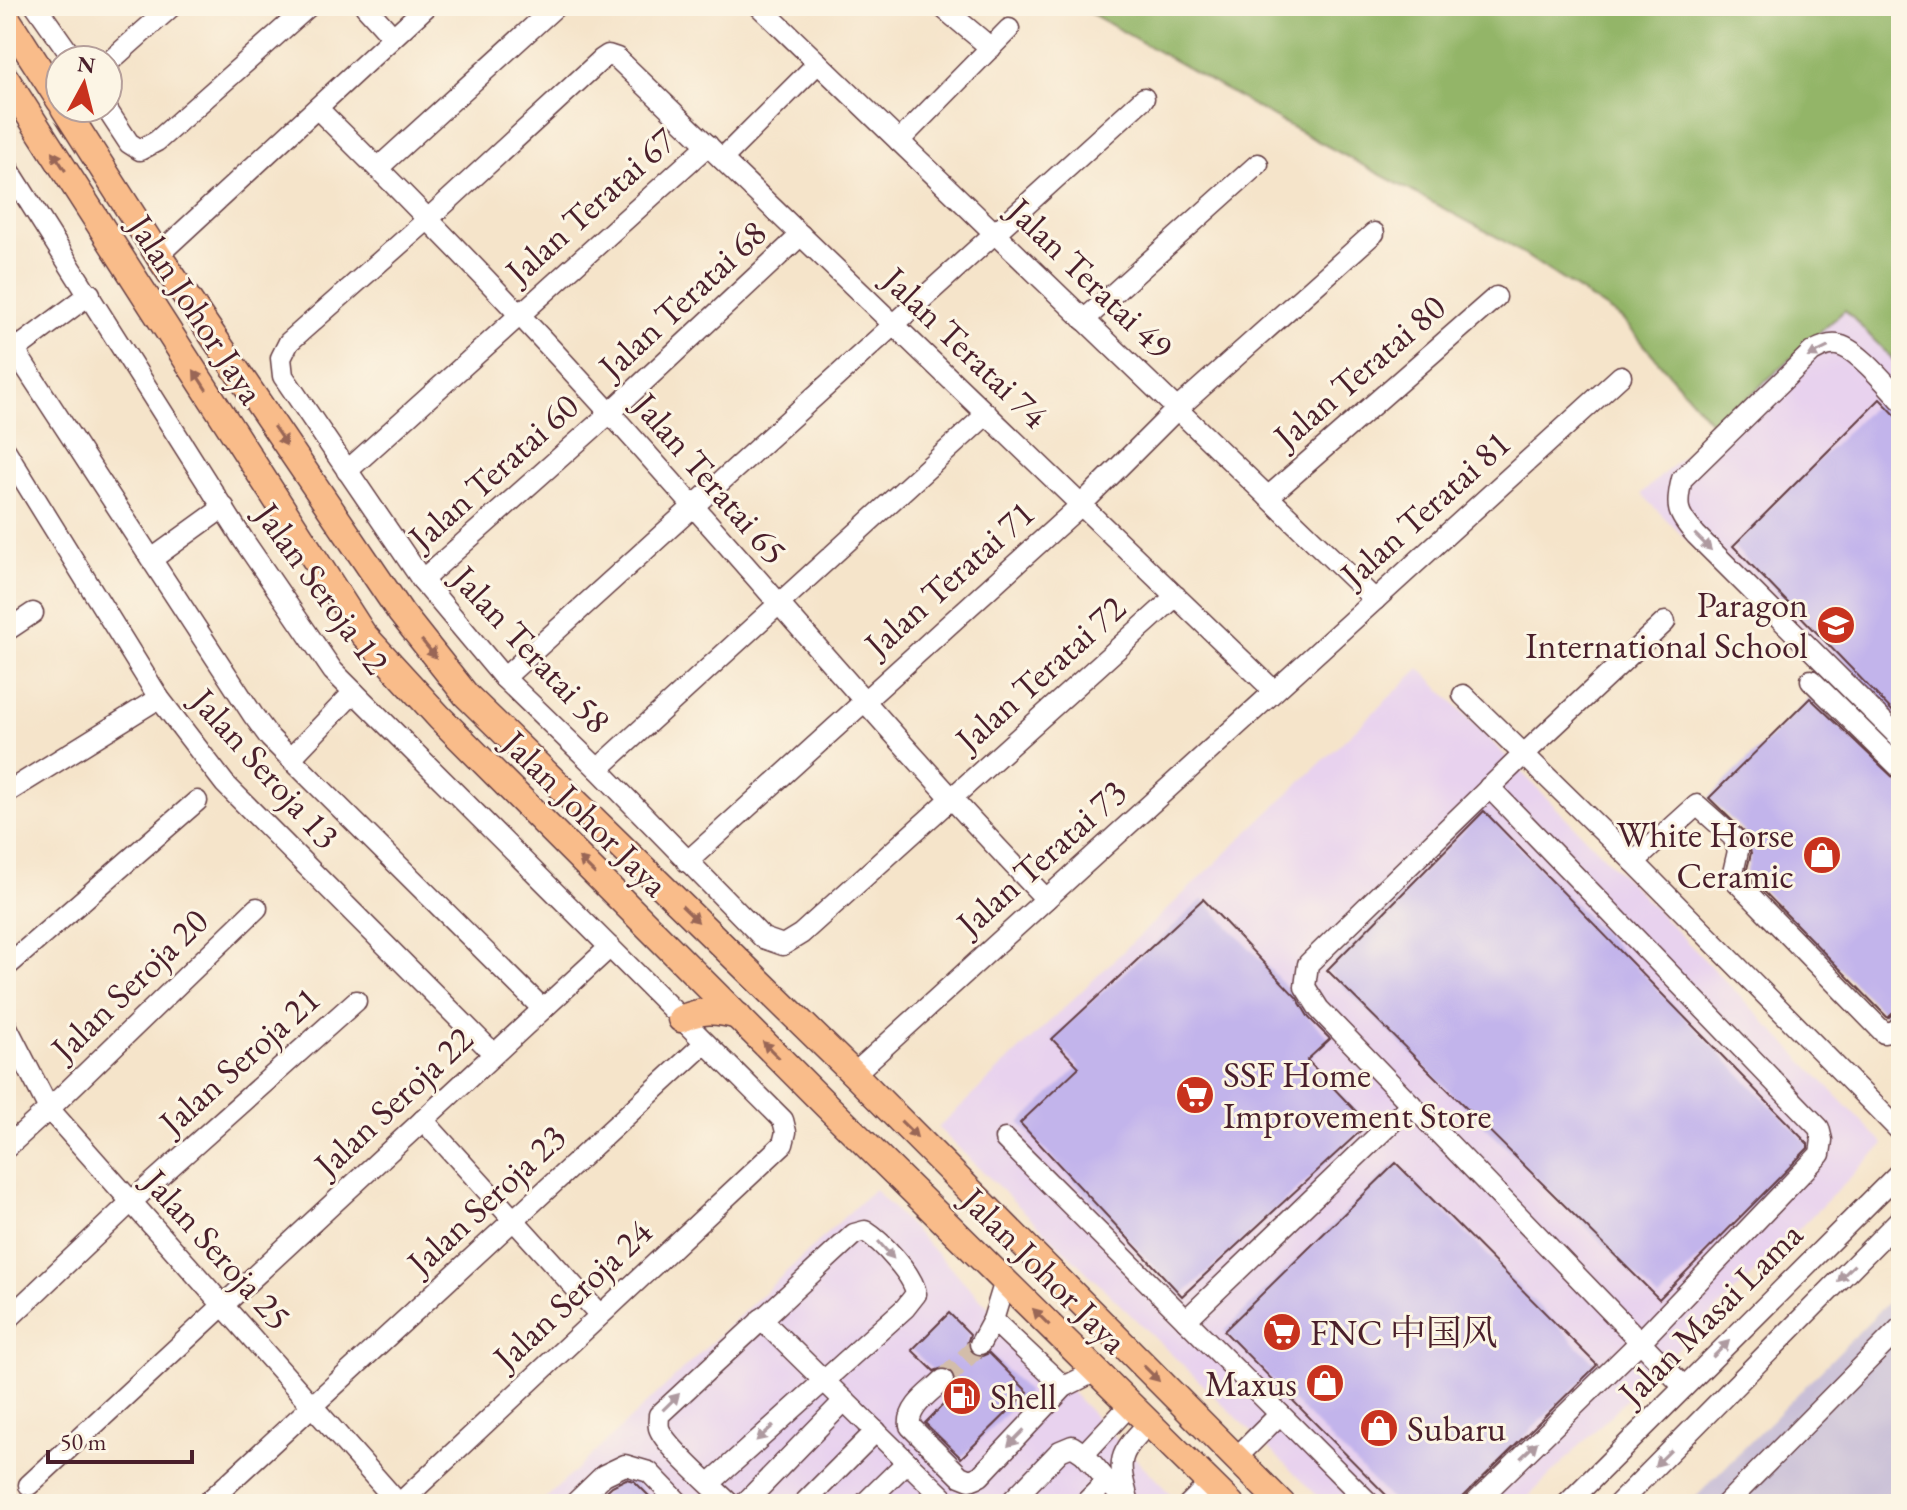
<svg xmlns="http://www.w3.org/2000/svg" width="1907" height="1510" font-family="'EB Garamond','Noto Serif SC',serif">
<style>
.built{fill:#e8d2ee}
.industrial{fill:#c9bfd7}
.forest{fill:#93b568;stroke:#6e6a4a;stroke-width:2}
.building{fill:#c2b4eb}
.lines{fill:none;stroke-linecap:round;stroke-linejoin:round}
.minor-tunnel{stroke:#d3bdaa;stroke-width:20;stroke-dasharray:20 10;stroke-linecap:butt}
.minor-casing{stroke:#643d43;stroke-width:23}
.major-casing{stroke:#643d43;stroke-width:29}
.minor{stroke:#fff;stroke-width:20}
.major{stroke:#f9bc8a;stroke-width:26}
.oneway{fill:#996656}
.oneway2{fill:#ae9aa0}
.labels{text-anchor:middle;stroke-width:6;stroke-linejoin:round;paint-order:stroke}
.street-label{font-size:36px;fill:#4a1f2b;stroke:#fcf5e5}
.poi-label{font-size:36px;fill:#4a1f2b;stroke:#fcf5e5;text-anchor:start}
</style>
<rect width="100%" height="100%" fill="#fcf5e5"/>
<filter id="ink" filterUnits="userSpaceOnUse"><feTurbulence type="fractalNoise" baseFrequency=".0125" numOctaves="2"/><feDisplacementMap in="SourceGraphic" scale="16" xChannelSelector="R" yChannelSelector="G"/><feConvolveMatrix kernelMatrix="1 2 1 2 8 2 1 2 1" color-interpolation-filters="sRGB"/></filter>
<filter id="wash" filterUnits="userSpaceOnUse"><feTurbulence type="fractalNoise" baseFrequency=".006" numOctaves="4" result="noise"/><feDisplacementMap in="SourceGraphic" scale="32" xChannelSelector="R" yChannelSelector="G"/><feGaussianBlur stdDeviation="1.8" result="paint"/><feColorMatrix in="noise" values="0 0 0 0 0 0 0 0 0 0 0 0 0 0 0 0 0 1.4 0 .05"/><feComposite in="paint" operator="in"/></filter>
<g filter="url(#wash)">
<rect width="100%" height="100%" fill="#f5e4ca"/>
<g class="built">
<path d="M 1845,310 L 1901,368 L 1901,755 L 1641,494 Z"/>
<path d="M 1420,668 L 1884,1144 L 1521,1504 L 1326,1504 L 938,1128 Z"/>
<path d="M 874,1189 L 1180,1504 L 540,1504 Z"/>
</g>
<path class="industrial" d="M 1901,1289 L 1901,1504 L 1689,1504 Z"/>
<path class="forest" d="M 1078,6 L 1901,6 L 1901,368 L 1845,310 L 1715,427 L 1622,319 L 1499,238 L 1286,124 Z"/>
<g id="blocks">
<g class="building">
<path d="M 1880,399 L 1901,421 L 1901,720 L 1733,546 Z"/>
<path d="M 1810,698 L 1901,785 L 1901,1005 L 1888,1018 L 1746,873 L 1751,853 L 1745,833 L 1709,798 Z"/>
<path d="M 1484,811 L 1808,1144 L 1808,1148 L 1780,1177 L 1659,1299 L 1327,970 Z"/>
<path d="M 1203,899 L 1297,998 L 1309,1018 L 1330,1039 L 1307,1060 L 1368,1124 L 1182,1296 L 1020,1123 L 1079,1067 L 1052,1039 Z"/>
<path d="M 1396,1163 L 1597,1365 L 1456,1504 L 1395,1504 L 1224,1331 Z"/>
<path d="M 949,1313 L 970,1334 L 967,1344 L 969,1351 L 980,1357 L 989,1353 L 1028,1392 L 961,1458 L 925,1423 L 955,1393 L 952,1390 L 955,1376 L 946,1367 L 934,1371 L 912,1350 Z"/>
<path d="M 626,1479 L 634,1481 L 657,1504 L 593,1504 L 612,1486 Z"/>
</g>
</g>
</g>
<g filter="url(#ink)">
<use href="#blocks" fill-opacity="0" stroke="#643d43" stroke-width="2"/>
<g class="lines">
<path class="minor-tunnel" d="M 943,1380 L 980,1344"/>
<g class="minor-casing">
<g id="minor">
<path d="M 36,6 L 74,60"/>
<path d="M 365,6 L 393,37"/>
<path d="M 759,6 L 1375,600"/>
<path d="M 941,6 L 991,48"/>
<path d="M 108,63 L 172,6"/>
<path d="M 106,108 L 129,143 L 140,150 L 157,141 L 309,6"/>
<path d="M 318,109 C 418,207 516,309 611,414 C 757,575 895,742 1046,899"/>
<path d="M 899,141 L 1009,29"/>
<path d="M 722,159 L 818,63"/>
<path d="M 6,165 L 244,541 L 333,671 L 783,1120 L 786,1132 L 783,1144 L 399,1504"/>
<path d="M 378,168 L 556,6"/>
<path d="M 158,255 L 427,6"/>
<path d="M 1084,320 L 1258,164"/>
<path d="M 6,337 L 253,715 L 270,738 L 543,1009"/>
<path d="M 15,350 L 90,294"/>
<path d="M 1901,400 C 1887,385 1856,347 1837,345 C 1827,344 1820,348 1812,352 L 1682,479 C 1675,507 1677,514 1696,535 L 1901,739"/>
<path d="M 6,451 L 159,698 L 225,784 L 494,1054"/>
<path d="M 347,471 L 708,145"/>
<path d="M 1268,497 L 1496,297"/>
<path d="M 152,559 L 224,507"/>
<path d="M 422,580 L 610,413 L 801,235"/>
<path d="M 1176,596 L 801,934 L 783,945 L 763,938 L 598,769 L 504,678 L 422,580 L 283,376 L 281,358 L 289,342 L 427,220 L 602,59 L 608,55 L 617,58 C 836,269 1055,480 1274,691"/>
<path d="M 1665,622 L 1523,755 L 1308,964 L 1305,987 L 1319,1009 L 1684,1387"/>
<path d="M 6,631 L 33,613"/>
<path d="M 504,678 L 1144,98"/>
<path d="M 1811,680 L 1901,769"/>
<path d="M 1463,695 L 1634,862 L 1901,1132"/>
<path d="M 291,758 L 354,692"/>
<path d="M 598,769 L 987,414"/>
<path d="M 6,793 L 159,698"/>
<path d="M 687,862 L 1081,505 L 1177,409 L 1374,233"/>
<path d="M 1634,862 L 1697,805 L 1733,837 L 1738,851 L 1732,877 L 1884,1033 L 1895,1031 L 1901,1025"/>
<path d="M 6,967 L 197,801"/>
<path d="M 6,1025 L 49,1109 L 399,1504"/>
<path d="M 854,1074 L 1621,376"/>
<path d="M 423,1120 L 599,1314"/>
<path d="M 1005,1139 L 1370,1504"/>
<path d="M 6,1148 L 49,1109 L 257,908"/>
<path d="M 761,1319 L 950,1504"/>
<path d="M 993,1320 L 1064,1387"/>
<path d="M 1186,1320 L 1411,1104"/>
<path d="M 6,1321 L 131,1202 L 356,1001"/>
<path d="M 980,1344 L 993,1320 L 1005,1281"/>
<path d="M 943,1380 C 931,1392 907,1407 910,1426 L 960,1476 L 970,1480 L 980,1476 L 1064,1387 L 1096,1371"/>
<path d="M 1084,1454 L 1130,1405"/>
<path d="M 1236,1458 L 1280,1414"/>
<path d="M 709,1484 L 905,1308 L 916,1294 C 914,1275 881,1241 865,1231 L 854,1234 L 659,1415 C 659,1419 658,1423 659,1428 C 664,1445 715,1489 730,1504"/>
<path d="M 29,1485 L 610,947"/>
<path d="M 1129,1503 C 1117,1459 1117,1456 1149,1423"/>
<path d="M 206,1504 L 705,1043"/>
<path d="M 574,1504 L 604,1475 L 625,1465 L 649,1472 L 680,1504"/>
<path d="M 744,1504 L 844,1401"/>
<path d="M 803,1504 L 876,1431"/>
<path d="M 864,1504 L 907,1462"/>
<path d="M 1009,1504 L 1060,1451 L 1072,1446 L 1084,1454 L 1127,1504"/>
<path d="M 1084,1504 L 1107,1481"/>
<path d="M 1189,1504 L 1210,1483"/>
<path d="M 1474,1504 L 1640,1342 L 1820,1154 L 1822,1140 L 1819,1128 L 1489,787"/>
<path d="M 1567,1504 L 1901,1171"/>
<path d="M 1618,1504 L 1901,1218"/>
<path d="M 1726,1504 L 1901,1327"/>
</g>
</g>
<g class="major-casing">
<g id="major">
<path d="M 6,17 L 60,101"/>
<path d="M 6,79 L 363,634 L 440,718 L 826,1105 L 1231,1504"/>
<path d="M 64,108 L 158,255 L 401,613 L 466,695 L 854,1074 L 1282,1504"/>
<path d="M 681,1019 C 702,1009 716,1010 738,1016"/>
</g>
</g>
<use href="#minor" class="minor"/>
<use href="#major" class="major"/>
</g>
<defs><path id="oneway-solid" d="M-6-.8H1V-3.2L6.5 0L1 3.2V.8H-6Z" transform="scale(2)"/></defs>
<g class="oneway">
<use href="#oneway-solid" transform="translate(59 161) rotate(-123)"/>
<use href="#oneway-solid" transform="translate(200 380) rotate(-123)"/>
<use href="#oneway-solid" transform="translate(280 436) rotate(56)"/>
<use href="#oneway-solid" transform="translate(429 649) rotate(51)"/>
<use href="#oneway-solid" transform="translate(587 866) rotate(-135)"/>
<use href="#oneway-solid" transform="translate(690 914) rotate(44)"/>
<use href="#oneway-solid" transform="translate(771 1050) rotate(-135)"/>
<use href="#oneway-solid" transform="translate(909 1129) rotate(45)"/>
<use href="#oneway-solid" transform="translate(1041 1317) rotate(-135)"/>
<use href="#oneway-solid" transform="translate(1151 1373) rotate(45)"/>
</g>
<g class="oneway2">
<use href="#oneway-solid" transform="translate(1818 352) rotate(153)"/>
<use href="#oneway-solid" transform="translate(1703 542) rotate(45)"/>
<use href="#oneway-solid" transform="translate(886 1250) rotate(49)"/>
<use href="#oneway-solid" transform="translate(1846 1273) rotate(135)"/>
<use href="#oneway-solid" transform="translate(1721 1349) rotate(-45)"/>
<use href="#oneway-solid" transform="translate(671 1402) rotate(-45)"/>
<use href="#oneway-solid" transform="translate(765 1433) rotate(138)"/>
<use href="#oneway-solid" transform="translate(1016 1438) rotate(134)"/>
<use href="#oneway-solid" transform="translate(1529 1450) rotate(-44)"/>
<use href="#oneway-solid" transform="translate(1663 1458) rotate(135)"/>
</g>
</g>
<defs>
<g id="school-disc" transform="scale(2)"><circle r="9.5" fill="#c8321e" stroke="#fcf5e5"/><path d="M0-5L7-2L0 1L-7-2ZM-4 1L0 2.5L4 1V4Q0 6-4 4Z" fill="#fff"/></g>
<g id="shop-disc" transform="scale(2)"><circle r="9.5" fill="#c8321e" stroke="#fcf5e5"/><path d="M-5-2.5h2.3a2.7 3.5 0 0 1 5.4 0H5L5.5 6h-11ZM-1.5-2.5h3a1.5 2.3 0 0 0-3 0Z" fill="#fff"/></g>
<g id="supermarket-disc" transform="scale(2)"><circle r="9.5" fill="#c8321e" stroke="#fcf5e5"/><path d="M-6-5.5h2.5l.6 2H6L4.5 2H-2.5L-4.4-4H-6ZM-1.5 3.2a1.3 1.3 0 1 0 .1 0ZM3 3.2a1.3 1.3 0 1 0 .1 0Z" fill="#fff"/></g>
<g id="fuel-disc" transform="scale(2)"><circle r="9.5" fill="#c8321e" stroke="#fcf5e5"/><path d="M-5.5-6h7V0h2V4h1.3V-2.5L3-4.5l.8-.8L6-3V5H2.5V1h-1V6h-7ZM-4.2-4.7v3.2H.2V-4.7Z" fill="#fff"/></g>
</defs>
<g fill-rule="evenodd">
<use href="#school-disc" x="1836" y="625"/>
<use href="#shop-disc" x="1822" y="855"/>
<use href="#supermarket-disc" x="1195" y="1095"/>
<use href="#supermarket-disc" x="1282" y="1332"/>
<use href="#shop-disc" x="1325" y="1383"/>
<use href="#fuel-disc" x="962" y="1396"/>
<use href="#shop-disc" x="1379" y="1428"/>
</g>
<g class="labels">
<g class="street-label">
<text transform="translate(590 205) rotate(-42)" y="13">Jalan Teratai 67</text>
<text transform="translate(1091 278) rotate(44)" y="13">Jalan Teratai 49</text>
<text transform="translate(682 299) rotate(-43)" y="13">Jalan Teratai 68</text>
<text transform="translate(197 309) rotate(57)" y="13">Jalan Johor Jaya</text>
<text transform="translate(966 347) rotate(44)" y="13">Jalan Teratai 74</text>
<text transform="translate(1359 371) rotate(-41)" y="13">Jalan Teratai 80</text>
<text transform="translate(493 471) rotate(-42)" y="13">Jalan Teratai 60</text>
<text transform="translate(711 478) rotate(49)" y="13">Jalan Teratai 65</text>
<text transform="translate(1425 508) rotate(-42)" y="13">Jalan Teratai 81</text>
<text transform="translate(949 578) rotate(-42)" y="13">Jalan Teratai 71</text>
<text transform="translate(323 588) rotate(54)" y="13">Jalan Seroja 12</text>
<text transform="translate(532 649) rotate(47)" y="13">Jalan Teratai 58</text>
<text transform="translate(1040 673) rotate(-42)" y="13">Jalan Teratai 72</text>
<text transform="translate(266 768) rotate(48)" y="13">Jalan Seroja 13</text>
<text transform="translate(586 813) rotate(45)" y="13">Jalan Johor Jaya</text>
<text transform="translate(1041 857) rotate(-42)" y="13">Jalan Teratai 73</text>
<text transform="translate(129 984) rotate(-44)" y="13">Jalan Seroja 20</text>
<text transform="translate(239 1060) rotate(-42)" y="13">Jalan Seroja 21</text>
<text transform="translate(393 1101) rotate(-43)" y="13">Jalan Seroja 22</text>
<text transform="translate(486 1199) rotate(-43)" y="13">Jalan Seroja 23</text>
<text transform="translate(218 1249) rotate(48)" y="13">Jalan Seroja 25</text>
<text transform="translate(1045 1270) rotate(45)" y="13">Jalan Johor Jaya</text>
<text transform="translate(572 1294) rotate(-43)" y="13">Jalan Seroja 24</text>
<text transform="translate(1710 1313) rotate(-45)" y="13">Jalan Masai Lama</text>
</g>
<g class="poi-label">
<text x="1808" y="617" text-anchor="end">Paragon<tspan x="1808" dy="41">International School</tspan></text>
<text x="1794" y="847" text-anchor="end">White Horse<tspan x="1794" dy="41">Ceramic</tspan></text>
<text x="1223" y="1087">SSF Home<tspan x="1223" dy="41">Improvement Store</tspan></text>
<text x="1310" y="1345">FNC 中国风</text>
<text x="1297" y="1396" text-anchor="end">Maxus</text>
<text x="990" y="1409">Shell</text>
<text x="1407" y="1441">Subaru</text>
</g>
</g>
<rect width="1907" height="1510" fill="none" stroke="#fcf5e5" stroke-width="32"/>
<g transform="translate(84 84) rotate(7)"><circle r="38" fill="#fcf5e5" stroke="#b59f9b" stroke-width="2"/>
<path d="M0-6L14 30L0 20L-14 30Z" fill="#c8321e"/>
<text y="-12" font-size="22" font-weight="bold" text-anchor="middle" fill="#4a1f2b">N</text>
</g>
<path d="M48 1450v12h144v-12" fill="none" stroke="#4a1f2b" stroke-width="4"/>
<text x="60" y="1450" font-size="24" fill="#4a1f2b" stroke="#fcf5e5" stroke-width="6" paint-order="stroke">50 m</text>
</svg>
